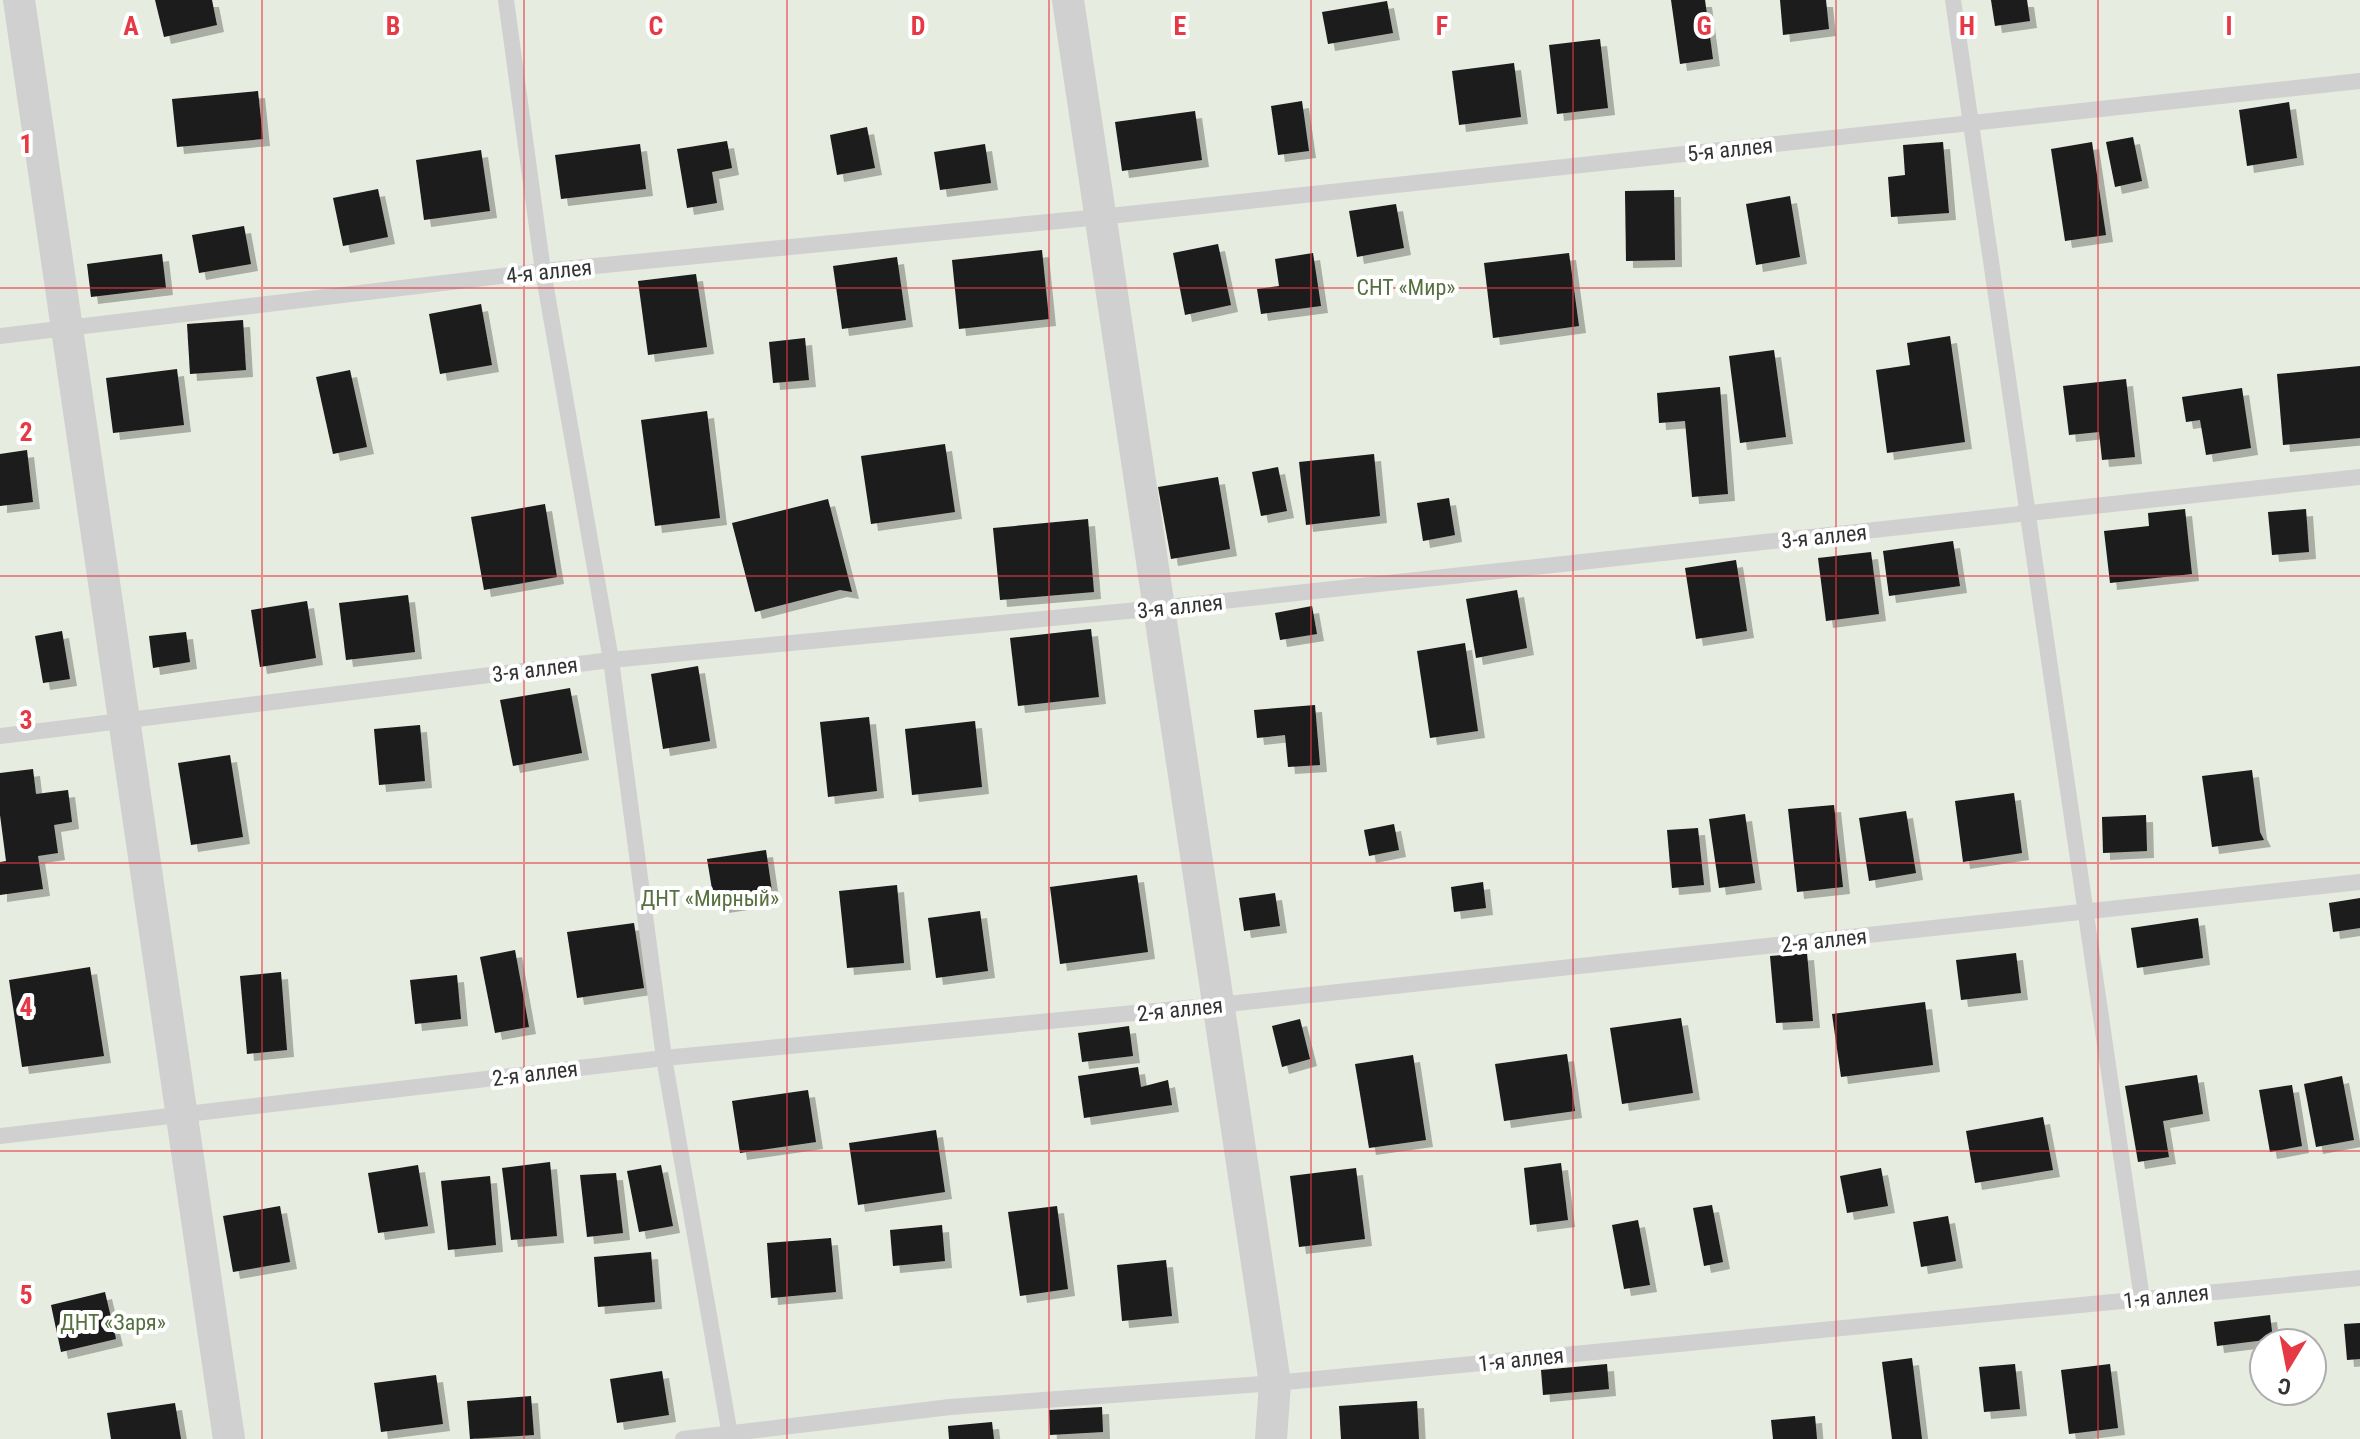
<svg xmlns="http://www.w3.org/2000/svg" width="2360" height="1439" font-family="'Roboto Condensed',sans-serif">
<style>
.green{fill:#e6ecdf;fill-rule:evenodd}
.building{fill:#1a1a1a;filter:url(#shadow)}
.lines{fill:none;stroke-linecap:round;stroke-linejoin:round}
.lane{stroke:#d0d0d0;stroke-width:16}
.street{stroke:#d0d0d0;stroke-width:32}
.grid{fill:none;stroke:#e63946;stroke-width:2;stroke-opacity:0.55}
.labels{text-anchor:middle;stroke-width:8;stroke-linejoin:round;paint-order:stroke}
.street-label{font-size:22px;fill:#333;stroke:#fff}
.park-label{font-size:22px;fill:#56703f;stroke:#fff}
.grid-label{font-size:26px;text-anchor:middle;font-weight:bold;fill:#e63946;stroke:#fff;stroke-width:8;stroke-linejoin:round;paint-order:stroke}
</style>
<defs>
<filter id="shadow"><feDropShadow dx="7" dy="7" stdDeviation="0" flood-color="#0004"/></filter>
</defs>
<rect width="100%" height="100%" fill="#fff"/>
<path class="green" d="M 0,0 L 2360,0 L 2360,1439 L 0,1439 ZM 2264,1343 L 2312,1343 L 2312,1391 L 2264,1391 Z"/>
<g class="building">
<path d="M 155,0 L 212,0 L 217,25 L 164,37 Z"/>
<path d="M 1671,0 L 1705,0 L 1713,59 L 1680,64 Z"/>
<path d="M 1780,0 L 1826,0 L 1829,29 L 1783,35 Z"/>
<path d="M 1991,0 L 2027,0 L 2030,21 L 1995,26 Z"/>
<path d="M 1387,1 L 1393,33 L 1328,44 L 1322,12 Z"/>
<path d="M 1600,39 L 1608,108 L 1557,114 L 1549,45 Z"/>
<path d="M 1514,63 L 1521,117 L 1459,125 L 1452,71 Z"/>
<path d="M 258,91 L 263,139 L 177,147 L 172,99 Z"/>
<path d="M 1302,101 L 1309,151 L 1278,155 L 1271,106 Z"/>
<path d="M 2289,102 L 2297,158 L 2247,166 L 2239,110 Z"/>
<path d="M 1195,111 L 1202,160 L 1122,171 L 1115,122 Z"/>
<path d="M 867,127 L 875,168 L 837,175 L 830,135 Z"/>
<path d="M 2133,137 L 2142,181 L 2115,187 L 2106,142 Z"/>
<path d="M 727,141 L 732,168 L 712,172 L 717,203 L 687,208 L 677,149 Z"/>
<path d="M 1943,142 L 1949,213 L 1891,217 L 1888,177 L 1905,175 L 1903,145 Z"/>
<path d="M 2092,142 L 2106,235 L 2065,241 L 2051,149 Z"/>
<path d="M 640,144 L 646,189 L 561,199 L 555,155 Z"/>
<path d="M 985,144 L 991,183 L 940,190 L 934,152 Z"/>
<path d="M 481,150 L 490,211 L 424,220 L 416,160 Z"/>
<path d="M 378,189 L 388,237 L 343,246 L 333,198 Z"/>
<path d="M 1674,190 L 1675,260 L 1626,261 L 1625,191 Z"/>
<path d="M 1790,196 L 1800,257 L 1756,265 L 1746,204 Z"/>
<path d="M 1396,204 L 1404,248 L 1357,257 L 1349,211 Z"/>
<path d="M 244,226 L 251,264 L 199,273 L 192,235 Z"/>
<path d="M 1218,244 L 1231,305 L 1185,315 L 1173,253 Z"/>
<path d="M 1042,250 L 1049,319 L 959,329 L 952,260 Z"/>
<path d="M 1313,253 L 1321,306 L 1261,314 L 1257,289 L 1279,286 L 1275,259 Z"/>
<path d="M 1569,253 L 1579,326 L 1493,338 L 1484,263 Z"/>
<path d="M 162,254 L 166,288 L 91,297 L 87,264 Z"/>
<path d="M 897,257 L 906,320 L 842,329 L 833,266 Z"/>
<path d="M 696,274 L 707,347 L 648,355 L 638,281 Z"/>
<path d="M 481,304 L 492,365 L 440,374 L 429,314 Z"/>
<path d="M 243,320 L 246,370 L 190,374 L 187,324 Z"/>
<path d="M 1950,336 L 1965,442 L 1887,453 L 1876,370 L 1910,365 L 1907,343 Z"/>
<path d="M 805,338 L 809,380 L 773,383 L 769,342 Z"/>
<path d="M 1774,350 L 1786,437 L 1740,443 L 1729,356 Z"/>
<path d="M 2360,366 L 2360,438 L 2283,445 L 2277,374 Z"/>
<path d="M 177,369 L 184,425 L 113,433 L 106,378 Z"/>
<path d="M 350,370 L 367,447 L 333,454 L 316,377 Z"/>
<path d="M 2126,379 L 2135,457 L 2102,460 L 2099,432 L 2069,435 L 2063,386 Z"/>
<path d="M 1720,387 L 1728,494 L 1692,497 L 1685,421 L 1659,423 L 1657,393 Z"/>
<path d="M 2242,388 L 2251,448 L 2206,455 L 2200,420 L 2186,422 L 2182,397 Z"/>
<path d="M 707,411 L 720,518 L 655,526 L 641,420 Z"/>
<path d="M 945,444 L 955,512 L 871,524 L 861,456 Z"/>
<path d="M 27,450 L 33,502 L 0,506 L 0,454 Z"/>
<path d="M 1374,454 L 1380,516 L 1306,525 L 1299,462 Z"/>
<path d="M 1278,467 L 1287,511 L 1261,516 L 1252,472 Z"/>
<path d="M 1218,477 L 1230,549 L 1171,559 L 1158,487 Z"/>
<path d="M 1449,498 L 1455,535 L 1423,541 L 1417,503 Z"/>
<path d="M 828,499 L 852,592 L 840,590 L 755,612 L 732,523 Z"/>
<path d="M 545,504 L 557,577 L 484,590 L 471,517 Z"/>
<path d="M 2185,509 L 2192,574 L 2110,583 L 2104,531 L 2149,526 L 2148,513 Z"/>
<path d="M 2306,509 L 2309,552 L 2272,555 L 2268,512 Z"/>
<path d="M 1088,519 L 1094,592 L 1000,600 L 993,528 Z"/>
<path d="M 1953,541 L 1960,586 L 1889,596 L 1883,551 Z"/>
<path d="M 1871,552 L 1879,614 L 1826,621 L 1818,558 Z"/>
<path d="M 1736,560 L 1747,631 L 1696,639 L 1685,568 Z"/>
<path d="M 1517,590 L 1527,648 L 1476,658 L 1466,599 Z"/>
<path d="M 408,595 L 415,652 L 346,660 L 339,603 Z"/>
<path d="M 307,601 L 316,658 L 260,667 L 251,610 Z"/>
<path d="M 1312,606 L 1317,634 L 1280,640 L 1275,613 Z"/>
<path d="M 1091,629 L 1099,697 L 1018,706 L 1010,638 Z"/>
<path d="M 62,631 L 70,679 L 43,683 L 35,636 Z"/>
<path d="M 186,632 L 190,662 L 153,668 L 149,636 Z"/>
<path d="M 1465,643 L 1478,731 L 1430,738 L 1417,651 Z"/>
<path d="M 698,666 L 710,741 L 663,749 L 651,674 Z"/>
<path d="M 570,688 L 582,753 L 513,766 L 500,700 Z"/>
<path d="M 1315,705 L 1320,765 L 1288,767 L 1285,735 L 1257,738 L 1254,710 Z"/>
<path d="M 869,717 L 877,791 L 828,797 L 820,722 Z"/>
<path d="M 975,721 L 982,787 L 912,795 L 905,729 Z"/>
<path d="M 420,725 L 425,781 L 379,785 L 374,729 Z"/>
<path d="M 230,755 L 243,837 L 191,845 L 178,763 Z"/>
<path d="M 33,769 L 36,794 L 68,790 L 72,822 L 54,825 L 58,853 L 38,856 L 43,889 L 0,895 L 0,862 L 6,861 L 0,815 L 0,773 Z"/>
<path d="M 2252,770 L 2260,832 L 2264,840 L 2212,847 L 2202,776 Z"/>
<path d="M 2014,793 L 2022,853 L 1963,862 L 1955,801 Z"/>
<path d="M 1834,805 L 1843,887 L 1797,892 L 1788,809 Z"/>
<path d="M 1906,811 L 1916,873 L 1869,881 L 1859,818 Z"/>
<path d="M 1745,814 L 1755,883 L 1719,888 L 1709,819 Z"/>
<path d="M 2146,815 L 2147,851 L 2103,853 L 2102,817 Z"/>
<path d="M 1394,824 L 1399,850 L 1369,856 L 1364,830 Z"/>
<path d="M 1698,828 L 1704,885 L 1672,888 L 1667,830 Z"/>
<path d="M 766,850 L 773,898 L 715,907 L 707,859 Z"/>
<path d="M 1137,875 L 1148,952 L 1060,964 L 1050,887 Z"/>
<path d="M 1483,882 L 1486,908 L 1454,912 L 1451,887 Z"/>
<path d="M 897,885 L 904,963 L 847,968 L 839,891 Z"/>
<path d="M 1275,893 L 1280,926 L 1244,931 L 1239,898 Z"/>
<path d="M 2360,898 L 2360,928 L 2333,932 L 2329,903 Z"/>
<path d="M 980,911 L 988,971 L 936,978 L 928,918 Z"/>
<path d="M 2198,918 L 2203,958 L 2137,968 L 2131,928 Z"/>
<path d="M 634,923 L 644,988 L 577,998 L 567,932 Z"/>
<path d="M 515,950 L 529,1027 L 495,1033 L 480,957 Z"/>
<path d="M 1807,953 L 1813,1021 L 1776,1023 L 1770,956 Z"/>
<path d="M 2016,953 L 2021,993 L 1961,1000 L 1956,960 Z"/>
<path d="M 90,967 L 104,1056 L 22,1067 L 9,980 Z"/>
<path d="M 281,972 L 287,1050 L 247,1054 L 240,976 Z"/>
<path d="M 457,975 L 461,1019 L 415,1024 L 410,980 Z"/>
<path d="M 1925,1002 L 1933,1065 L 1841,1077 L 1832,1014 Z"/>
<path d="M 1681,1018 L 1693,1093 L 1622,1104 L 1610,1028 Z"/>
<path d="M 1300,1019 L 1310,1059 L 1282,1067 L 1272,1026 Z"/>
<path d="M 1129,1026 L 1133,1056 L 1082,1062 L 1078,1033 Z"/>
<path d="M 1567,1054 L 1575,1111 L 1504,1121 L 1495,1064 Z"/>
<path d="M 1413,1055 L 1426,1140 L 1369,1148 L 1355,1064 Z"/>
<path d="M 1138,1067 L 1141,1087 L 1168,1080 L 1172,1105 L 1084,1118 L 1078,1076 Z"/>
<path d="M 2197,1075 L 2203,1114 L 2163,1121 L 2169,1157 L 2138,1162 L 2125,1086 Z"/>
<path d="M 2342,1076 L 2354,1140 L 2316,1147 L 2304,1084 Z"/>
<path d="M 2292,1085 L 2302,1146 L 2270,1152 L 2259,1090 Z"/>
<path d="M 808,1090 L 816,1142 L 740,1153 L 732,1101 Z"/>
<path d="M 2043,1117 L 2053,1170 L 1975,1183 L 1966,1131 Z"/>
<path d="M 936,1130 L 945,1192 L 858,1205 L 849,1143 Z"/>
<path d="M 550,1162 L 557,1236 L 511,1240 L 502,1168 Z"/>
<path d="M 1561,1163 L 1568,1220 L 1530,1225 L 1524,1168 Z"/>
<path d="M 418,1165 L 428,1226 L 378,1233 L 368,1173 Z"/>
<path d="M 661,1165 L 673,1226 L 639,1232 L 627,1171 Z"/>
<path d="M 1356,1168 L 1365,1239 L 1299,1247 L 1290,1176 Z"/>
<path d="M 1881,1168 L 1888,1206 L 1847,1213 L 1840,1176 Z"/>
<path d="M 616,1173 L 623,1233 L 587,1237 L 580,1175 Z"/>
<path d="M 490,1176 L 496,1245 L 448,1250 L 441,1181 Z"/>
<path d="M 1712,1205 L 1723,1262 L 1704,1266 L 1693,1208 Z"/>
<path d="M 280,1206 L 290,1262 L 233,1272 L 223,1216 Z"/>
<path d="M 1057,1206 L 1068,1289 L 1020,1296 L 1008,1212 Z"/>
<path d="M 1948,1216 L 1956,1261 L 1921,1267 L 1913,1222 Z"/>
<path d="M 1638,1220 L 1650,1285 L 1624,1289 L 1612,1225 Z"/>
<path d="M 942,1225 L 945,1261 L 893,1266 L 890,1230 Z"/>
<path d="M 831,1238 L 836,1292 L 771,1298 L 767,1243 Z"/>
<path d="M 651,1252 L 655,1302 L 598,1307 L 594,1257 Z"/>
<path d="M 1166,1260 L 1172,1316 L 1122,1321 L 1117,1265 Z"/>
<path d="M 105,1292 L 116,1339 L 61,1352 L 51,1305 Z"/>
<path d="M 2270,1315 L 2273,1339 L 2217,1346 L 2214,1322 Z"/>
<path d="M 2360,1323 L 2360,1359 L 2347,1360 L 2344,1324 Z"/>
<path d="M 1912,1358 L 1922,1439 L 1892,1439 L 1882,1362 Z"/>
<path d="M 1607,1364 L 1609,1389 L 1543,1395 L 1541,1370 Z"/>
<path d="M 2015,1364 L 2020,1409 L 1984,1412 L 1979,1367 Z"/>
<path d="M 2110,1364 L 2118,1428 L 2069,1434 L 2061,1370 Z"/>
<path d="M 662,1371 L 669,1415 L 617,1423 L 610,1379 Z"/>
<path d="M 436,1375 L 443,1424 L 381,1432 L 374,1383 Z"/>
<path d="M 531,1396 L 534,1435 L 470,1439 L 467,1401 Z"/>
<path d="M 1417,1401 L 1419,1439 L 1341,1439 L 1339,1406 Z"/>
<path d="M 175,1403 L 181,1439 L 111,1439 L 107,1413 Z"/>
<path d="M 1102,1407 L 1103,1432 L 1050,1435 L 1049,1410 Z"/>
<path d="M 1815,1416 L 1817,1439 L 1773,1439 L 1771,1420 Z"/>
<path d="M 992,1422 L 994,1439 L 949,1439 L 948,1426 Z"/>
</g>
<g class="lines">
<g class="lane">
<path d="M 506,0 L 543,271 L 611,660 L 664,1058 L 730,1435"/>
<path d="M 1953,0 L 2142,1299"/>
<path d="M 0,336 L 543,271 L 1100,217 L 2360,81"/>
<path d="M 0,736 L 611,660 L 1159,608 L 2360,477"/>
<path d="M 0,1136 L 664,1058 L 1218,1005 L 2360,882"/>
<path d="M 683,1439 L 950,1407 L 1275,1383 L 2360,1278"/>
</g>
<g class="street">
<path d="M 19,0 L 229,1439"/>
<path d="M 1068,0 L 1275,1383 L 1271,1439"/>
</g>
</g>
<path class="grid" d="M 262,0 L 262,1439M 524,0 L 524,1439M 787,0 L 787,1439M 1049,0 L 1049,1439M 1311,0 L 1311,1439M 1573,0 L 1573,1439M 1836,0 L 1836,1439M 2098,0 L 2098,1439M 0,288 L 2360,288M 0,576 L 2360,576M 0,863 L 2360,863M 0,1151 L 2360,1151"/>
<g class="labels">
<g class="street-label">
<text transform="translate(1730 149) rotate(-6)" y="8">5-я аллея</text>
<text transform="translate(549 271) rotate(-6)" y="8">4-я аллея</text>
<text transform="translate(1824 536) rotate(-6)" y="8">3-я аллея</text>
<text transform="translate(1180 606) rotate(-6)" y="8">3-я аллея</text>
<text transform="translate(535 669) rotate(-7)" y="8">3-я аллея</text>
<text transform="translate(1824 940) rotate(-6)" y="8">2-я аллея</text>
<text transform="translate(1180 1009) rotate(-6)" y="8">2-я аллея</text>
<text transform="translate(535 1073) rotate(-7)" y="8">2-я аллея</text>
<text transform="translate(2166 1296) rotate(-6)" y="8">1-я аллея</text>
<text transform="translate(1521 1359) rotate(-6)" y="8">1-я аллея</text>
</g>
<g class="park-label">
<text x="1406" y="295">СНТ «Мир»</text>
<text x="710" y="906">ДНТ «Мирный»</text>
<text x="113" y="1330">ДНТ «Заря»</text>
</g>
</g>
<g class="grid-label">
<text x="131" y="35">A</text>
<text x="393" y="35">B</text>
<text x="656" y="35">C</text>
<text x="918" y="35">D</text>
<text x="1180" y="35">E</text>
<text x="1442" y="35">F</text>
<text x="1704" y="35">G</text>
<text x="1967" y="35">H</text>
<text x="2229" y="35">I</text>
<text x="26" y="153">1</text>
<text x="26" y="441">2</text>
<text x="26" y="729">3</text>
<text x="26" y="1016">4</text>
<text x="26" y="1304">5</text>
</g>
<g transform="translate(2288 1367) rotate(190)"><circle r="38" fill="#ffffff" stroke="#adadad" stroke-width="2"/>
<path d="M0-6L14 30L0 20L-14 30Z" fill="#e63946"/>
<text y="-12" font-size="22" font-weight="bold" text-anchor="middle" fill="#333333">С</text>
</g>
</svg>
